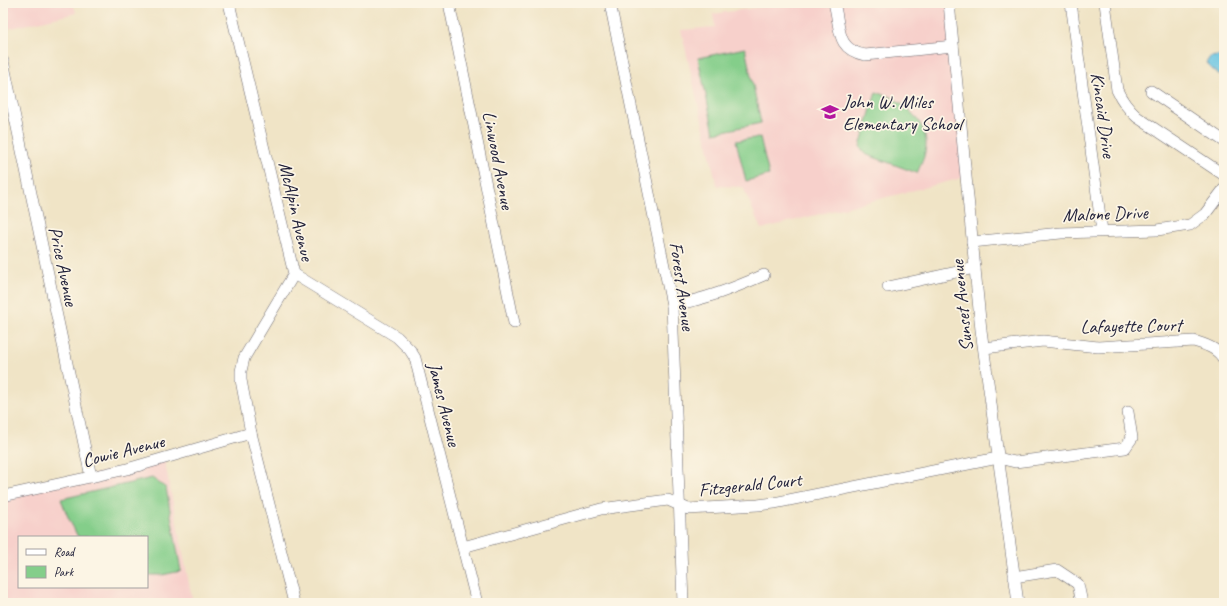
<svg xmlns="http://www.w3.org/2000/svg" width="1227" height="606" font-family="Caveat,sans-serif">
<style>
.built{fill:#f7d0cb;fill-rule:evenodd}
.green{fill:#84ce8a;stroke:#537862}
.water{fill:#63c3e2;stroke:#42728e}
.lines{fill:none;stroke-linecap:round;stroke-linejoin:round}
.minor-casing{stroke:#6a666c;stroke-width:12}
.minor{stroke:#fff;stroke-width:11}
.labels{text-anchor:middle;stroke-width:3.5;stroke-linejoin:round;paint-order:stroke}
.poi-label{font-size:19px;fill:#22223b;stroke:#fcf5e5;text-anchor:start}
.street-label{font-size:19px;fill:#22223b;stroke:#fcf5e5}
</style>
<rect width="100%" height="100%" fill="#fcf5e5"/>
<filter id="ink" filterUnits="userSpaceOnUse"><feTurbulence type="fractalNoise" baseFrequency=".025" numOctaves="2"/><feDisplacementMap in="SourceGraphic" scale="8" xChannelSelector="R" yChannelSelector="G"/><feConvolveMatrix kernelMatrix="1 2 1 2 8 2 1 2 1" color-interpolation-filters="sRGB"/></filter>
<filter id="wash" filterUnits="userSpaceOnUse"><feTurbulence type="fractalNoise" baseFrequency=".012" numOctaves="4" result="noise"/><feDisplacementMap in="SourceGraphic" scale="16" xChannelSelector="R" yChannelSelector="G"/><feGaussianBlur stdDeviation="0.9" result="paint"/><feColorMatrix in="noise" values="0 0 0 0 0 0 0 0 0 0 0 0 0 0 0 0 0 1.4 0 .05"/><feComposite in="paint" operator="in"/></filter>
<g filter="url(#wash)">
<rect width="100%" height="100%" fill="#f0e4c6"/>
<g class="built">
<path d="M 3,3 L 73,3 L 76,13 L 3,30 Z"/>
<path d="M 788,3 L 949,3 L 966,177 L 761,229 L 743,187 L 717,186 L 681,30 L 715,27 L 713,14 Z"/>
<path d="M 164,458 L 193,603 L 3,603 L 3,496 ZM 19,537 L 147,537 L 147,587 L 19,587 Z"/>
</g>
<g class="green">
<path d="M 745,48 L 761,123 L 714,133 L 698,58 Z"/>
<path d="M 876,92 C 881,94 887,95 891,97 C 910,108 931,128 925,152 C 924,159 920,166 917,173 L 865,154 L 860,146 Z"/>
<path d="M 760,137 L 769,175 L 746,181 L 736,141 Z"/>
<path d="M 152,478 L 166,488 L 181,571 L 162,575 L 147,575 L 147,537 L 78,537 L 68,517 L 61,499 Z"/>
</g>
<path class="water" d="M 1224,53 L 1224,78 L 1213,70 L 1206,63 L 1210,57 L 1218,56 Z"/>
</g>
<g filter="url(#ink)">
<g class="lines">
<g class="minor-casing">
<g id="minor">
<path d="M 229,3 L 294,274 L 244,358 L 241,371 L 241,380 L 251,433 L 294,603"/>
<path d="M 449,3 L 514,323"/>
<path d="M 610,3 L 672,305 L 683,603"/>
<path d="M 834,3 C 841,28 835,49 865,55 L 953,46"/>
<path d="M 949,3 L 981,330 L 1018,603"/>
<path d="M 1071,3 L 1102,231"/>
<path d="M 1105,3 L 1117,90 C 1122,101 1128,109 1137,117 L 1224,175"/>
<path d="M 3,61 L 91,477"/>
<path d="M 1151,91 L 1224,141"/>
<path d="M 972,242 L 1061,233 L 1157,230 L 1183,226 L 1190,225 L 1205,214 L 1224,189"/>
<path d="M 294,274 L 397,337 L 410,350 L 415,358 L 477,603"/>
<path d="M 888,287 L 975,268"/>
<path d="M 672,305 C 704,300 734,288 764,275"/>
<path d="M 984,348 L 1043,341 L 1098,347 L 1194,341 C 1206,345 1218,348 1224,360"/>
<path d="M 3,496 L 127,469 L 251,433"/>
<path d="M 463,547 L 601,509 L 668,500 L 688,509 L 758,505 L 774,503 L 998,458 L 1015,462 L 1125,448 L 1132,438 L 1128,412"/>
<path d="M 1014,577 L 1057,570 L 1078,584 L 1082,603"/>
</g>
</g>
<use href="#minor" class="minor"/>
</g>
</g>
<defs>
<g id="school-bare" transform="scale(1.38)"><path d="M0-5L7-2L0 1L-7-2ZM-4 1L0 2.5L4 1V4Q0 6-4 4Z" fill="#b5179e" stroke="#fcf5e5" stroke-width="2.5" paint-order="stroke"/></g>
</defs>
<g fill-rule="evenodd">
<use href="#school-bare" x="830" y="112"/>
</g>
<g class="labels">
<g class="poi-label">
<text x="843" y="108">John W. Miles<tspan x="843" dy="22">Elementary School</tspan></text>
</g>
<g class="street-label">
<text transform="translate(1104 115) rotate(82)" y="7">Kincaid Drive</text>
<text transform="translate(499 160) rotate(79)" y="7">Linwood Avenue</text>
<text transform="translate(297 211) rotate(77)" y="7">McAlpin Avenue</text>
<text transform="translate(1105 213) rotate(-2)" y="7">Malone Drive</text>
<text transform="translate(64 266) rotate(78)" y="7">Price Avenue</text>
<text transform="translate(683 286) rotate(82)" y="7">Forest Avenue</text>
<text transform="translate(961 306) rotate(-96)" y="7">Sunset Avenue</text>
<text transform="translate(1131 325) rotate(-1)" y="7">Lafayette Court</text>
<text transform="translate(445 404) rotate(76)" y="7">James Avenue</text>
<text transform="translate(123 450) rotate(-14)" y="7">Cowie Avenue</text>
<text transform="translate(750 484) rotate(-6)" y="7">Fitzgerald Court</text>
</g>
</g>
<rect width="1227" height="606" fill="none" stroke="#fcf5e5" stroke-width="16"/>
<rect x="18" y="536" width="130" height="52" fill="#fcf5e5" stroke="#a5a1a1"/>
<rect x="26" y="549" width="20" height="6" fill="#ffffff" stroke="#a5a1a1"/>
<text x="54" y="556" font-size="12" fill="#22223b">Road</text>
<rect x="26" y="566" width="20" height="12" fill="#84ce8a" stroke="#a5a1a1"/>
<text x="54" y="576" font-size="12" fill="#22223b">Park</text>
</svg>
